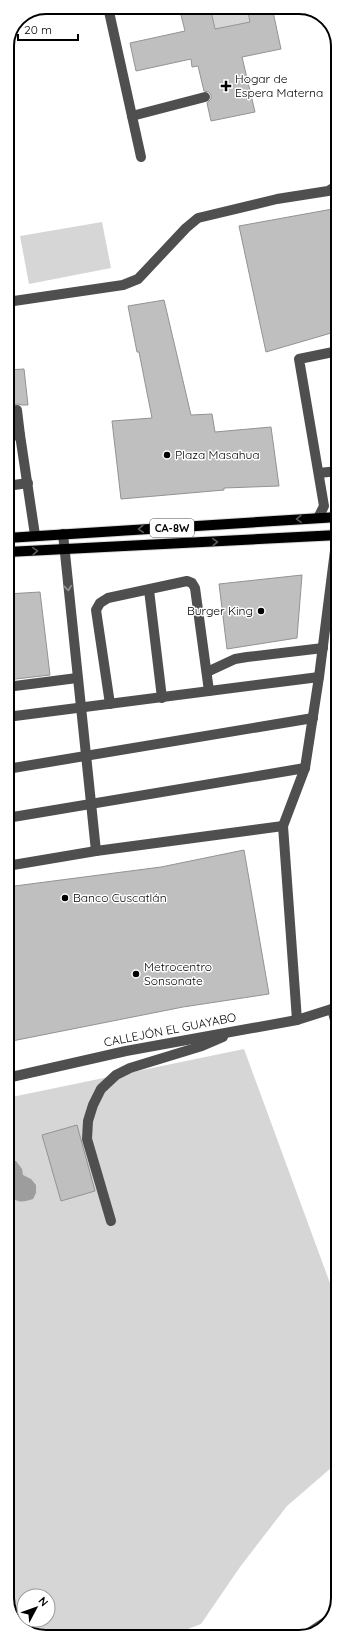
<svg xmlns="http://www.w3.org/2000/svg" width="345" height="1644" font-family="Quicksand,sans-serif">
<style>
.green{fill:#d6d6d6;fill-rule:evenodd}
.water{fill:#9d9d9d}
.building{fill:#bfbfbf;stroke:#939393}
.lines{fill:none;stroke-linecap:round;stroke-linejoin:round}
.major-casing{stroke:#dbdbdb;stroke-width:12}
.minor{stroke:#4f4f4f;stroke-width:10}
.major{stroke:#000;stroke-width:10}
.oneway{stroke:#595959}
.oneway2{stroke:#959595}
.poi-dot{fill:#000;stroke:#fff;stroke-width:1.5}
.labels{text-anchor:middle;stroke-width:3;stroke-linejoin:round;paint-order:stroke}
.shield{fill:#fff;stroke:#4c4c4c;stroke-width:1}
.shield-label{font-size:11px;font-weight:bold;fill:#000}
.poi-label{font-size:12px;fill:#000;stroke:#fff;text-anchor:start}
.street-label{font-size:12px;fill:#000;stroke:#fff}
.rim{fill:none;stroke:#000;stroke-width:2}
</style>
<rect width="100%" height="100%" fill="#fff"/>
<g class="green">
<path d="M 210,7 L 247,7 L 250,22 L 215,29 Z"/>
<path d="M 102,222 L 111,268 L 29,284 L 20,236 Z"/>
<path d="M 244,1049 L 338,1305 L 338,1465 L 331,1468 L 287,1506 L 240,1567 L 201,1624 L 167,1637 L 41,1637 L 18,1626 L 7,1604 L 7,1098 ZM 24,1596 L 48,1596 L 48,1620 L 24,1620 Z"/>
</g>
<path class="water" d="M 7,1161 L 16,1161 L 22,1169 L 23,1175 L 31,1179 L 36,1185 L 36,1193 L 33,1199 C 21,1203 17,1203 7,1193 Z"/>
<g class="building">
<path d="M 179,7 L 210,7 L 215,29 L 250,22 L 247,7 L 272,7 L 281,49 L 242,57 L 255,112 L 211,121 L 207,103 L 211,99 L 211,95 L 209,92 L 204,91 L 198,66 L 192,67 L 191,59 L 136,71 L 130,43 L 185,31 Z"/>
<path d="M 338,208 L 338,331 L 266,352 L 239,226 Z"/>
<path d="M 164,300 L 191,415 L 212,414 L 215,432 L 271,427 L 279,486 L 224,488 L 224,490 L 121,499 L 112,421 L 152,418 L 139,352 L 137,352 L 128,306 Z"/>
<path d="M 24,369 L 28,405 L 22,405 L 17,404 L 7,407 L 7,370 Z"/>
<path d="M 302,575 L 297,638 L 227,649 L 219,584 Z"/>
<path d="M 40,592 L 50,675 L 7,680 L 7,594 Z"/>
<path d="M 244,850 L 269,994 L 183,1007 L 7,1042 L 7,887 L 161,867 Z"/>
<path d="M 77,1125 L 95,1191 L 61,1201 L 42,1135 Z"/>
</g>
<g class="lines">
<g class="major-casing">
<g id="major">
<path d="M 7,538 L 338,517"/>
<path d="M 7,552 L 338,535"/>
</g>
</g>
<g class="minor">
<path d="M 108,7 L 141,157"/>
<path d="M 333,31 L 338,55"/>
<path d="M 132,116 L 205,97"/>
<path d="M 7,302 L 123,285 L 138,279 L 186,228 L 198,218 L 277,199 L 328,191 L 338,185"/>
<path d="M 17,410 L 20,435"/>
<path d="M 7,436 L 20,435 L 35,535"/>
<path d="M 319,473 L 338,471"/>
<path d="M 7,486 L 28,483"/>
<path d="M 318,518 L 324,506 L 299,359 L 338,351"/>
<path d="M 63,534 L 96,851"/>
<path d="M 149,590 L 162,698"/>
<path d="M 207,672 L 235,659 L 247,657 L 323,648"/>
<path d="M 7,687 L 77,678"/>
<path d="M 110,704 L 96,610 L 100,603 L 108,598 L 187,581 L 192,583 L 195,588 L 209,691"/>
<path d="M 7,717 L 319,677"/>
<path d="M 7,769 L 313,718"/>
<path d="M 7,818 L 305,768"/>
<path d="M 7,866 L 96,851 L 283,826"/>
<path d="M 332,1009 L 338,1031"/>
<path d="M 297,1020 L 283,826 L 305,768 L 319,677 L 337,535"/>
<path d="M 7,1078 L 126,1051 L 297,1020 L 338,1007"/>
<path d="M 111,1221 L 87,1139 L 88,1121 L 93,1105 L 101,1089 L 116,1075 L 130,1068 L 202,1046 L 223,1037"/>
<path d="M 303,1637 L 330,1619"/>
</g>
<use href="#major" class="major"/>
</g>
<defs><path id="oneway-chevron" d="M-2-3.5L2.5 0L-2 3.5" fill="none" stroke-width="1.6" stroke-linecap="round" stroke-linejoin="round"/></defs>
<g class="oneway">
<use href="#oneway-chevron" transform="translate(299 519) rotate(177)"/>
<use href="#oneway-chevron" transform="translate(141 529) rotate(177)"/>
<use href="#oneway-chevron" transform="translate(215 542) rotate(-3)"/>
<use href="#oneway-chevron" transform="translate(35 551) rotate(-3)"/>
</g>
<use class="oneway2" href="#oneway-chevron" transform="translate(68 588) rotate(84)"/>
<g class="poi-dot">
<path d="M224 80h4v4h4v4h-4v4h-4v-4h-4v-4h4z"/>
<circle cx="167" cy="455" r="4"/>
<circle cx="261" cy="611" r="4"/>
<circle cx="65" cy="898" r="4"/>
<circle cx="136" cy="974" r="4"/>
</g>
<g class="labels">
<rect class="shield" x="150" y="519" width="44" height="18" rx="3"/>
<g class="shield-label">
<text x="172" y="532">CA-8W</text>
</g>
<g class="poi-label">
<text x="235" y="83">Hogar de<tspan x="235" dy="14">Espera Materna</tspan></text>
<text x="175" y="459">Plaza Masahua</text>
<text x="253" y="615" text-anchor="end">Burger King</text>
<text x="73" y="902">Banco Cuscatlán</text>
<text x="144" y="971">Metrocentro<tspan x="144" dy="14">Sonsonate</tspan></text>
</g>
<g class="street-label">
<text transform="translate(170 1030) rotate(-11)" y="4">CALLEJÓN EL GUAYABO</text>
</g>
</g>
<path d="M0 0H345V1644H0ZM46 14H299A32 32 0 0 1 331 46V1598A32 32 0 0 1 299 1630H46A32 32 0 0 1 14 1598V46A32 32 0 0 1 46 14Z" fill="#fff" fill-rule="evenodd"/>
<path class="rim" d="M46 14H299A32 32 0 0 1 331 46V1598A32 32 0 0 1 299 1630H46A32 32 0 0 1 14 1598V46A32 32 0 0 1 46 14Z"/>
<g transform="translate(36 1608) rotate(49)"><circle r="19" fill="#ffffff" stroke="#999999"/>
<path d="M0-3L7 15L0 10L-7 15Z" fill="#000000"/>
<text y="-6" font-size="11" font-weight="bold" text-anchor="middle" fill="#000000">N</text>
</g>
<path d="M18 34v6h60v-6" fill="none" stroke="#000000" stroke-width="2"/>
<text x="24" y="34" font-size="12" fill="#000000" stroke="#ffffff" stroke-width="3" paint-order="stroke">20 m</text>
</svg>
